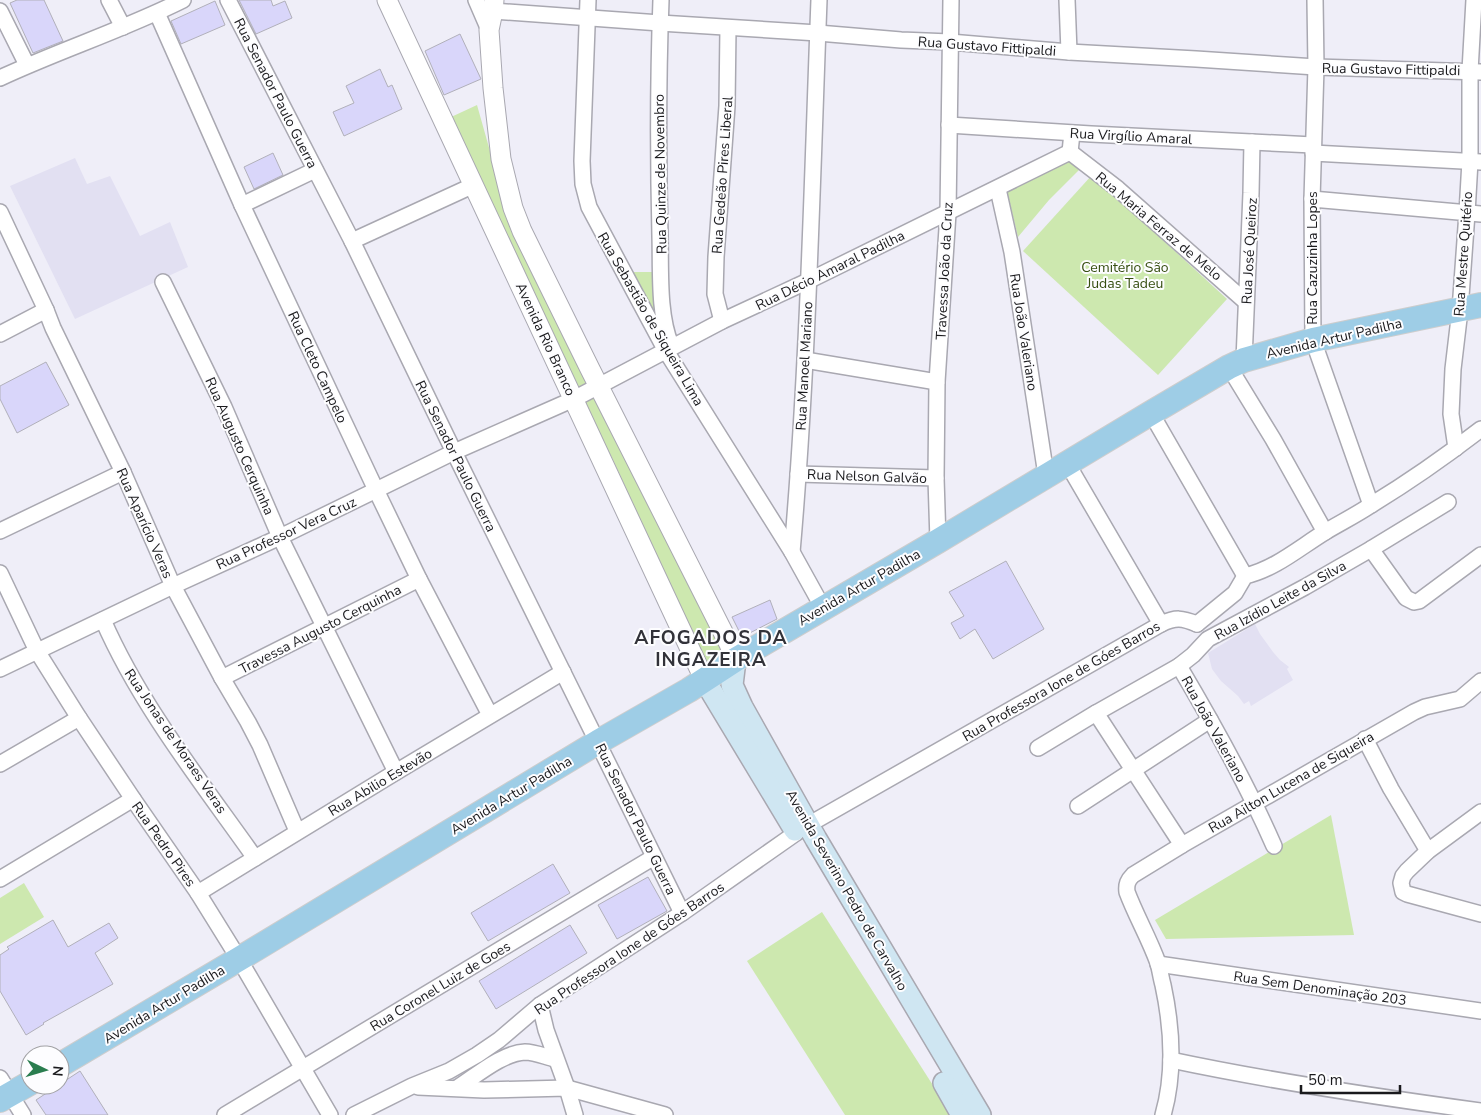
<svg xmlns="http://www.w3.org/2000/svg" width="1481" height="1115" font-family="'Nunito Sans',sans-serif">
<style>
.built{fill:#e2e0f2}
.green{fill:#cde8af}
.building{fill:#d9d6fa;stroke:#b1b0ba}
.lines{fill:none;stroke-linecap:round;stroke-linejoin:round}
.minor-casing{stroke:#a9a8b1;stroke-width:18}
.tertiary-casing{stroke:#a9a8b1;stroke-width:21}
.secondary-casing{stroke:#a9a8b1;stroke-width:24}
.primary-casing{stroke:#cdcdcd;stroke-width:26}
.minor{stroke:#fff;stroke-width:15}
.tertiary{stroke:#fff;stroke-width:19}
.secondary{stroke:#cfe6f2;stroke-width:21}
.primary{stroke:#9ecde6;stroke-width:24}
.labels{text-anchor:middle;stroke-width:4;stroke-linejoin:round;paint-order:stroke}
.street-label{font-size:14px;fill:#1a1a1d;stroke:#fdfdff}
.park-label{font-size:14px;fill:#364e11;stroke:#fdfdff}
.district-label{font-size:19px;font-weight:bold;letter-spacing:1px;fill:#323239;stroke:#fdfdff}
</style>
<rect width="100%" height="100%" fill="#efeef8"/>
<g class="built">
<path d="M 75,158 L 87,184 L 110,176 L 140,236 L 170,222 L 188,267 L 75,319 L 10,186 Z"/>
<path d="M 1255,624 L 1260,634 L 1273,652 L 1280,660 L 1289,667 L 1287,669 L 1293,680 L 1251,706 L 1249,701 L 1244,704 L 1238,696 L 1221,681 L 1212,669 L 1208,653 Z"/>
</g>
<g class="green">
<path d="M 477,105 L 510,222 L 727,655 L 707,666 L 614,462 L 499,228 L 449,118 Z"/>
<path d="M 1070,158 L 1082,167 L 1049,200 L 1018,237 L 1007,191 Z"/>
<path d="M 1092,175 L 1227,299 L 1158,375 L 1023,251 Z"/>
<path d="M 629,272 L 655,272 L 656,320 Z"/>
<path d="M 1331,815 L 1354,935 L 1166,939 L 1155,920 Z"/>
<path d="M 24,883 L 44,917 L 0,944 L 0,898 Z"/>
<path d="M 822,912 L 952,1115 L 845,1115 L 747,961 Z"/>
</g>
<g class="building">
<path d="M 17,0 L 44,0 L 63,41 L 33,53 L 10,3 Z"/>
<path d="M 239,0 L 271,0 L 273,6 L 285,1 L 292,18 L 256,34 Z"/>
<path d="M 215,1 L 225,25 L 181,44 L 171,21 Z"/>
<path d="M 460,34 L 481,79 L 444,95 L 425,51 Z"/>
<path d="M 380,69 L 388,87 L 392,85 L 402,109 L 344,136 L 333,112 L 354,103 L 346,86 Z"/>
<path d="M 273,153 L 283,175 L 254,189 L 244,167 Z"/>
<path d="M 46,362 L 69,405 L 17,433 L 0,399 L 0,386 Z"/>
<path d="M 1006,561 L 1044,629 L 993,659 L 975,629 L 960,639 L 951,623 L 964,616 L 949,592 Z"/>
<path d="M 770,600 L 777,619 L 742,637 L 732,617 Z"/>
<path d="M 553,864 L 570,893 L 488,941 L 471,913 Z"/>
<path d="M 648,877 L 667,911 L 617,939 L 598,905 Z"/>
<path d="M 53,920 L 68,947 L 109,923 L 118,938 L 95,953 L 113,984 L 43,1023 L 44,1024 L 26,1035 L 0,991 L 0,955 L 9,949 L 7,947 Z"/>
<path d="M 570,925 L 587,953 L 496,1009 L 479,981 Z"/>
<path d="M 80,1071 L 108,1115 L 46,1115 L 36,1100 Z"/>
</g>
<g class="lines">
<g class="minor-casing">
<g id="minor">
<path d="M 109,0 L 123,27"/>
<path d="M 228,0 L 352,241 L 454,452 L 682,913"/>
<path d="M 476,0 L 489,30"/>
<path d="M 588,0 L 582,161 L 583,184 L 589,207 L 666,351 L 792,552 L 823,608"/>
<path d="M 661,0 C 658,79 658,157 660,236 C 661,269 658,314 671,345"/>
<path d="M 1067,0 L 1069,52"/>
<path d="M 1315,0 L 1316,67 L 1312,199 L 1313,340 L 1371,505"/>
<path d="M 0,11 L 27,65"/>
<path d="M 493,11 L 660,23 L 818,33 L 901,40 L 950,42 L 1069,52 L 1196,59 L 1316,67 L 1481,72"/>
<path d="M 157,13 L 242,205 L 376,490 L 419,579 L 490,715"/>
<path d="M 0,78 C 60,50 123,30 183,0"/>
<path d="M 949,125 L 1091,134 L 1313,145"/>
<path d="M 1070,152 L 1118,189 L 1246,302"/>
<path d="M 1313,153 L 1481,162"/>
<path d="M 998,189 L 1012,252 L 1046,475"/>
<path d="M 1312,199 L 1481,214"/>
<path d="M 242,205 L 315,170"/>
<path d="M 0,212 L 46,310 L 53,328 L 123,472 L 173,586 L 222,678 L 248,722 L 260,745 L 297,831"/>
<path d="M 352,241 L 474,185"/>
<path d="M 163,282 L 224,407 L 280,537 L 396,772"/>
<path d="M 722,321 L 715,294 L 716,257 L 727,106 L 728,28"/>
<path d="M 0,334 L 46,310"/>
<path d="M 805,360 L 937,382"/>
<path d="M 1244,360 L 1251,193 L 1252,142"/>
<path d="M 1229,367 L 1273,439 L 1325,532"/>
<path d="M 1151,413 L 1245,576"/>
<path d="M 1456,448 L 1451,414 L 1453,369 L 1460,310 L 1467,213 L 1470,161 L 1470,71 L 1474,0"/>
<path d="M 1067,463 L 1161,624"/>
<path d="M 798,474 L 936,478"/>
<path d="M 0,531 L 123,472"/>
<path d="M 938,541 L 936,478 L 937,382 L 948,213 L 951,0"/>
<path d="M 1371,549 L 1406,598 L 1414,602 L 1419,601 L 1481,555"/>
<path d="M 792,552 C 808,369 812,184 819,0"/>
<path d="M 0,573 L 37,651 L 79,718 L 133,799 L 198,893 L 239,959 L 330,1115"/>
<path d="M 103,620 C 140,705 202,783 255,858"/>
<path d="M 1197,624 L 1235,593 L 1245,576 C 1275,569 1299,548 1325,532 C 1340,523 1356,515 1371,505 C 1409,482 1446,456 1481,429"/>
<path d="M 1179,666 C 1214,725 1247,784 1274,846"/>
<path d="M 0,669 L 173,586 L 280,537 L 454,452 L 574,399 L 722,321 L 808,281 L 1070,152 L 1072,133"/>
<path d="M 222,678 L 419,579"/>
<path d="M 1096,713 L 1182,845"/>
<path d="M 1365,739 L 1391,789 L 1428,851"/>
<path d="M 1038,748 L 1096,713 L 1179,666 L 1193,655 L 1208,639 L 1305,587 L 1371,549 L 1448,502"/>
<path d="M 0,764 L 79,718"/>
<path d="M 1078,806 L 1210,720"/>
<path d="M 1481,812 L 1428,851 L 1407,871 L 1403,876 L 1401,883 L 1403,892 L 1407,894 L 1481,914"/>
<path d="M 808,825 L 1161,624 C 1176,617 1182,618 1197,624"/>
<path d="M 0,879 L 133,799"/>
<path d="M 198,893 L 396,772 L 563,672"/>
<path d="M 1158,964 L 1481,1011"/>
<path d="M 540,1005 L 546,1030 L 567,1088 L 575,1115"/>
<path d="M 1171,1060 C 1274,1082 1377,1097 1481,1111"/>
<path d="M 0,1078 L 23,1115"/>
<path d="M 418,1087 L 484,1090 L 567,1088 L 665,1115"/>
<path d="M 457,1088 C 476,1076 502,1053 525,1052 C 535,1052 546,1057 555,1059"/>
<path d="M 225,1115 L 654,857"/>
<path d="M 354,1115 L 412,1086 L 449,1071 L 477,1055 L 499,1040 L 540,1005 L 682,913 L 796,833"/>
<path d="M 1163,1115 C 1175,1073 1172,1027 1163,985 C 1161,978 1160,970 1158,963 C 1149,938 1136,916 1127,892 C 1126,884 1128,880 1133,875 L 1182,845 L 1414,712 L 1425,707 L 1460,699 L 1481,681"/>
</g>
</g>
<g class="tertiary-casing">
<g id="tertiary">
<path d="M 387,0 L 704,679"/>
<path d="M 494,0 L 493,11 L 489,30 L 493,88 L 501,159 L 513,208 L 522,231 L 590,369 L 729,644 L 735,660"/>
</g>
</g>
<g class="secondary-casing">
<g id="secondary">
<path d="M 735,660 L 732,685 L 742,707 L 816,839 L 980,1115"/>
<path d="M 704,679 L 795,830"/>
<path d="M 944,1083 L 962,1115"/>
</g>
</g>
<g class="primary-casing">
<g id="primary">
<path d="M 60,1065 L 239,959 L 598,742 L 689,690 L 735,660 L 938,541 L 1151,413 L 1229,367 L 1244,360 L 1313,340 L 1481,305"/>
<path d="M 0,1100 L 30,1083"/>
</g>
</g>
<use href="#minor" class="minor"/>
<use href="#tertiary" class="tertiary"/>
<use href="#secondary" class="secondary"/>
<use href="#primary" class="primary"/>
</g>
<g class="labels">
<g class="street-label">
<text transform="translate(987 46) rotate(4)" y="5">Rua Gustavo Fittipaldi</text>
<text transform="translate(1391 69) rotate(1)" y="5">Rua Gustavo Fittipaldi</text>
<text transform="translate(276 93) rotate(63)" y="5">Rua Senador Paulo Guerra</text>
<text transform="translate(1131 136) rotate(3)" y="5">Rua Virgílio Amaral</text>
<text transform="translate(660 174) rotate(-91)" y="5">Rua Quinze de Novembro</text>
<text transform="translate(722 175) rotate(-86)" y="5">Rua Gedeão Pires Liberal</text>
<text transform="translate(1159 226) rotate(40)" y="5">Rua Maria Ferraz de Melo</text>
<text transform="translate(1249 251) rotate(-87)" y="5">Rua José Queiroz</text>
<text transform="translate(1463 254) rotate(-86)" y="5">Rua Mestre Quitério</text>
<text transform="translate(1312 258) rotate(-90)" y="5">Rua Cazuzinha Lopes</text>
<text transform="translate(830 270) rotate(-26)" y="5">Rua Décio Amaral Padilha</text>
<text transform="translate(944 271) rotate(-87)" y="5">Travessa João da Cruz</text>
<text transform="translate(651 319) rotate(60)" y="5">Rua Sebastião de Siqueira Lima</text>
<text transform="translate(1024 332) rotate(81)" y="5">Rua João Valeriano</text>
<text transform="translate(1334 338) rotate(-13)" y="5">Avenida Artur Padilha</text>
<text transform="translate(546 339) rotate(65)" y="5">Avenida Rio Branco</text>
<text transform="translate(804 366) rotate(-87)" y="5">Rua Manoel Mariano</text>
<text transform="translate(318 367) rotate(65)" y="5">Rua Cleto Campelo</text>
<text transform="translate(240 446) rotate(66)" y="5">Rua Augusto Cerquinha</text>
<text transform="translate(456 456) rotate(64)" y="5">Rua Senador Paulo Guerra</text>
<text transform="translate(867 476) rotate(2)" y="5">Rua Nelson Galvão</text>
<text transform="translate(145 523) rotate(66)" y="5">Rua Aparício Veras</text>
<text transform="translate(286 533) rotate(-25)" y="5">Rua Professor Vera Cruz</text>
<text transform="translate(859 587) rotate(-30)" y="5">Avenida Artur Padilha</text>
<text transform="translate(1280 600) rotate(-29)" y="5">Rua Izídio Leite da Silva</text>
<text transform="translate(320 629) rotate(-27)" y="5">Travessa Augusto Cerquinha</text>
<text transform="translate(1061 681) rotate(-30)" y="5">Rua Professora Ione de Góes Barros</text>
<text transform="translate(1214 729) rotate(61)" y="5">Rua João Valeriano</text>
<text transform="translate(176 741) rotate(56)" y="5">Rua Jonas de Moraes Veras</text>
<text transform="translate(380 782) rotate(-31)" y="5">Rua Abilio Estevão</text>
<text transform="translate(1291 782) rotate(-30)" y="5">Rua Ailton Lucena de Siqueira</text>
<text transform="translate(511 795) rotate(-31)" y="5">Avenida Artur Padilha</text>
<text transform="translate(636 819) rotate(64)" y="5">Rua Senador Paulo Guerra</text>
<text transform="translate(164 844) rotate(55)" y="5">Rua Pedro Pires</text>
<text transform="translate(847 890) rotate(60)" y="5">Avenida Severino Pedro de Carvalho</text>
<text transform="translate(629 948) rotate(-34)" y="5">Rua Professora Ione de Góes Barros</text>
<text transform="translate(440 986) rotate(-31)" y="5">Rua Coronel Luiz de Goes</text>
<text transform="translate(1320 988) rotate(8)" y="5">Rua Sem Denominação 203</text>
<text transform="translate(164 1004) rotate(-31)" y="5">Avenida Artur Padilha</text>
</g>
<g class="park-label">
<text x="1125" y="272">Cemitério São<tspan x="1125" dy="16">Judas Tadeu</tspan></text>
</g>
<g class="district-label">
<text x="711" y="644">AFOGADOS DA<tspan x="711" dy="22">INGAZEIRA</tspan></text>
</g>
</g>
<g transform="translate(45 1070) rotate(95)"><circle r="24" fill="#fdfdff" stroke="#a2a2a5"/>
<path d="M0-4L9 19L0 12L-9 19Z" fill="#2a7d4f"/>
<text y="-8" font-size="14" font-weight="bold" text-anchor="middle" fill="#1a1a1d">N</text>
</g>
<path d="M1301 1085v8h99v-8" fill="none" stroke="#1a1a1d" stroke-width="2.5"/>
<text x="1308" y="1085" font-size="15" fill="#1a1a1d" stroke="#fdfdff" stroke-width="4" paint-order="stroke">50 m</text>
</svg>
